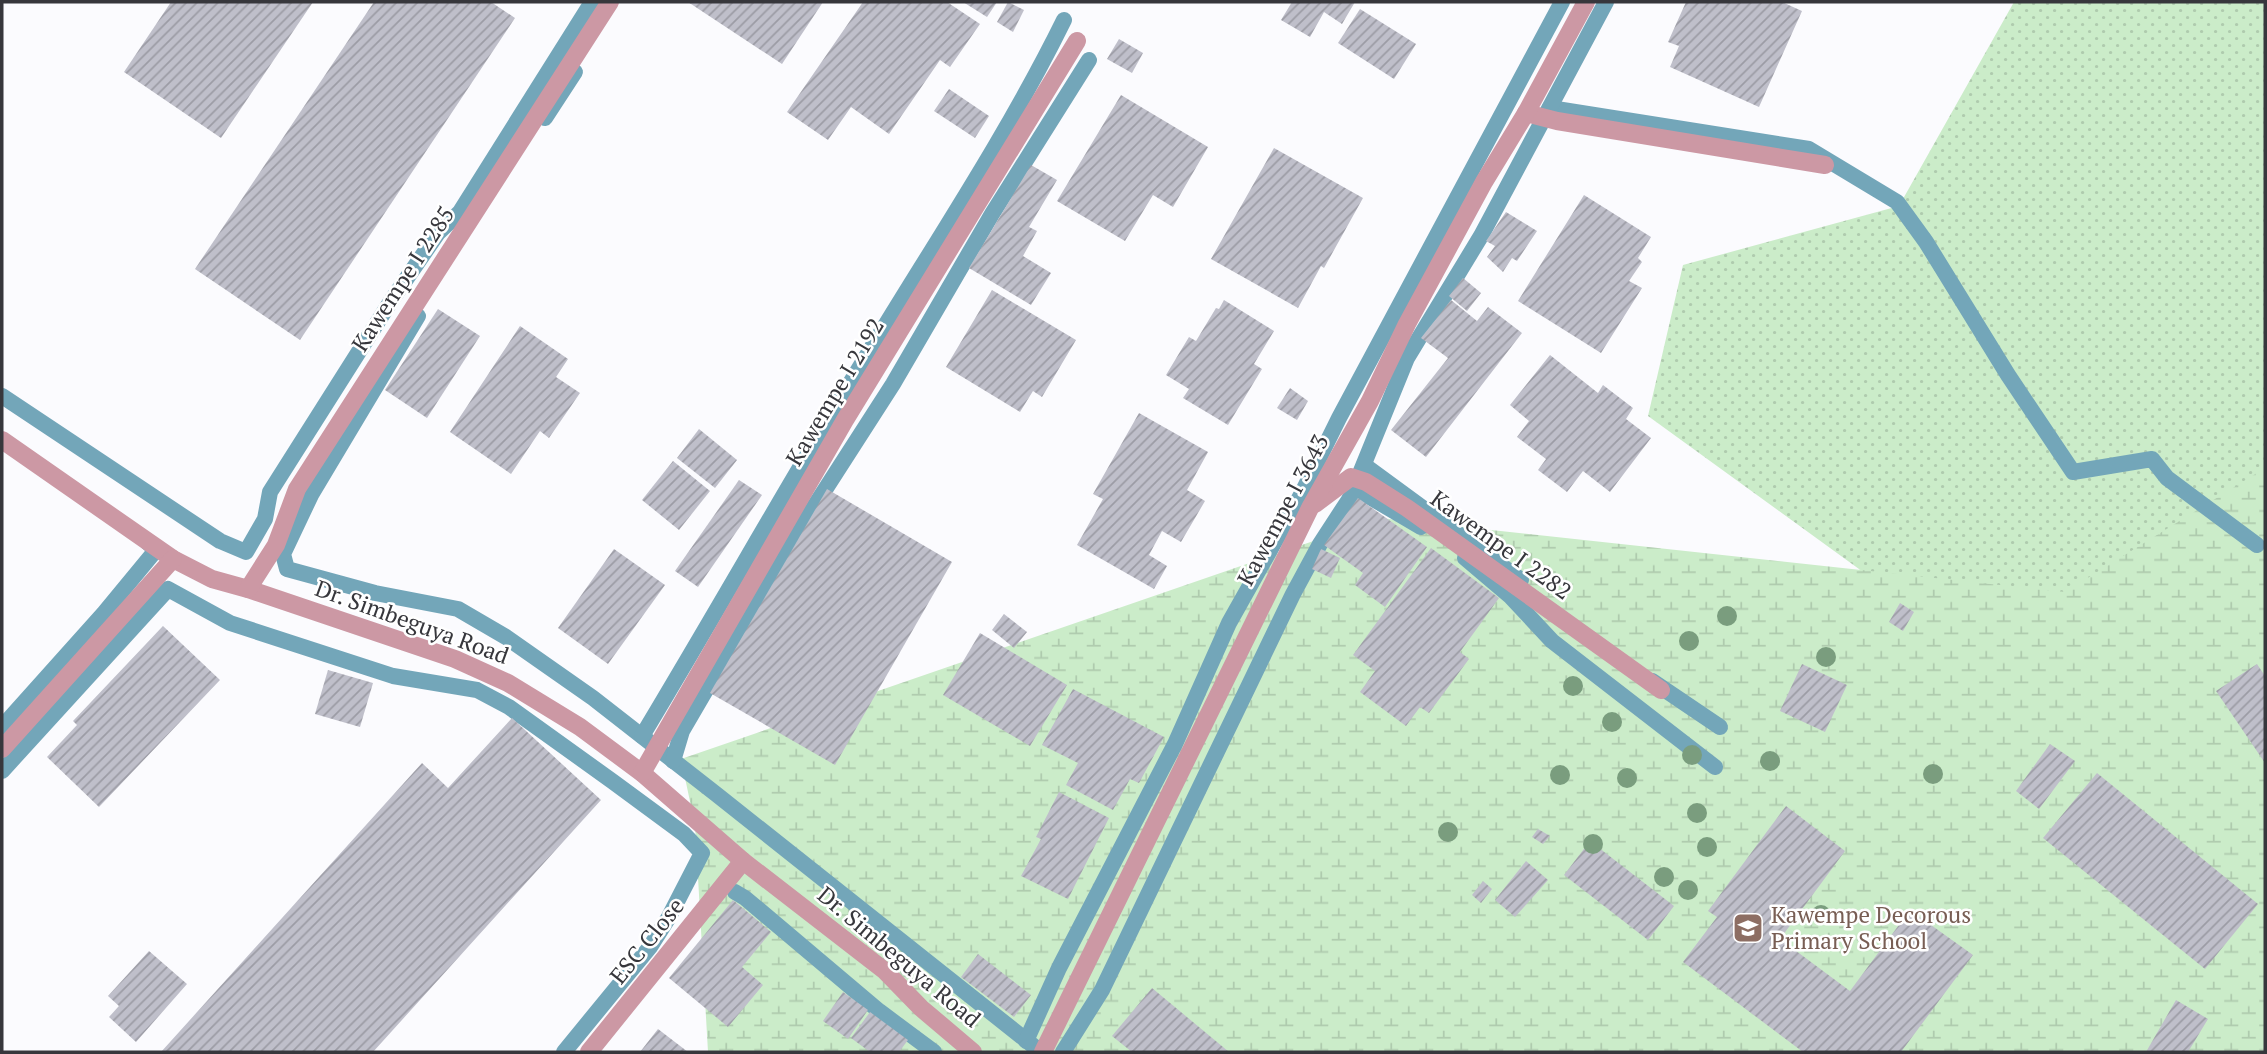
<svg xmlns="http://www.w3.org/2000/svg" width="2267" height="1054" font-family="'PT Serif',serif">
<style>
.grass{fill:url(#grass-dots)}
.wetland{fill:url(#wetland-marsh)}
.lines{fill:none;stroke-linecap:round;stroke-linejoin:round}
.stream{stroke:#73a6b9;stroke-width:16}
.building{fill:url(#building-hatch)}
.minor{stroke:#cc98a4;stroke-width:18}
.tree{fill:#7a9d7e}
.labels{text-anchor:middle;stroke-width:5;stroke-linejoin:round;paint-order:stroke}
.street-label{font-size:23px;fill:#37373c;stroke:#fff}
.education-label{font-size:23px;fill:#785e54;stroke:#fff;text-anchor:start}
</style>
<defs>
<pattern id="grass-dots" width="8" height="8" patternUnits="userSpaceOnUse" patternTransform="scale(1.75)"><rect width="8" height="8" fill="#cbecc9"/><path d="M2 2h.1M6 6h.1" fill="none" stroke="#afcbae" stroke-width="1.8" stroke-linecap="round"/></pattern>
<pattern id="wetland-marsh" width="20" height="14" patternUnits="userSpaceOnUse" patternTransform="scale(1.75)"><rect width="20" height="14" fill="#cbecc9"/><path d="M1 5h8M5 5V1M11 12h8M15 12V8" fill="none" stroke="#afcbae"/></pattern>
<pattern id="building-hatch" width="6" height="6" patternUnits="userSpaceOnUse" patternTransform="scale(1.75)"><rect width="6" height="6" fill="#bfbfca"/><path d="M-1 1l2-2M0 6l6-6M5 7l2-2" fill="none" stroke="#9c9ca5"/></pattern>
</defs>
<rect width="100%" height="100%" fill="#fbfbfe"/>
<path class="grass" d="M 2014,2 L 2265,2 L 2265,649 L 2150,780 L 1648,416 L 1683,265 L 1899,206 Z"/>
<path class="wetland" d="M 2265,468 L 2265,1052 L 708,1052 L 695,825 L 681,759 L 1380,518 L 2065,592 Z"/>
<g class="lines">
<g class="stream">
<path d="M 1550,108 L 1809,149 L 1897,202 L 1926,242 L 2008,375 L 2073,472 L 2152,459 L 2167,478 L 2257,545"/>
<path d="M 545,118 L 575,72"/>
<path d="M 418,316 L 311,495 L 283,554 L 287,569 L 375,593 L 458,609 L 506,637 L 593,698 L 716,794 L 1041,1052"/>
<path d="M 2,396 L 220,541 L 246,552 L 265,519 L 270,492 L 391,301 L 438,233 L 460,212 L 592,2"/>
<path d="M 1364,465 L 1521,580"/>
<path d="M 1350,498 L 1363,493 L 1421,527"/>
<path d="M 1465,558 L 1511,597 L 1552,641 L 1715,767"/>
<path d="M 1652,681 L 1720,727"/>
<path d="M 2,727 L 104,613 L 156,550 L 147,542"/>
<path d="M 642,736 C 716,613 786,489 860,367 C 929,252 1005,140 1064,20"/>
<path d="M 673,761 L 682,731 L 801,527 L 893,384 L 992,214 L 1089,60"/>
<path d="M 2,771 L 168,589 L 230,623 L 393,676 L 477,690 L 509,707 L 612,781 L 684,834 L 702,853 L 669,917 L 650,947 L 564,1052"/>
<path d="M 735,892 L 745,898 L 879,1011 L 934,1052"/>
<path d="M 1026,1041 L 1059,968 L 1175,744 L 1229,623 L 1301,495 L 1339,418 L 1562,2"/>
<path d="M 1063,1052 L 1102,990 L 1293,594 L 1320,544 L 1350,498 L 1407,358 L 1481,236 L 1606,2"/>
</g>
</g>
<g class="building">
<path d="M 171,2 L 313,2 L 221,138 L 124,72 Z"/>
<path d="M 374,2 L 491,2 L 515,18 L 300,340 L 195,269 Z"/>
<path d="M 688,2 L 823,2 L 782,64 Z"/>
<path d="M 863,2 L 947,2 L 980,24 L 950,67 L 940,60 L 889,134 L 851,107 L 828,140 L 787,112 Z"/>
<path d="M 963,2 L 997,2 L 987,17 Z"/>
<path d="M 1008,2 L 1024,10 L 1013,32 L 997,22 Z"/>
<path d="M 1292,2 L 1355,2 L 1342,24 L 1324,12 L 1310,37 L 1281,20 Z"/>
<path d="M 1686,2 L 1782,2 L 1802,11 L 1759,107 L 1670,67 L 1679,46 L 1668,42 Z"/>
<path d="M 1360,9 L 1416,44 L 1394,79 L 1338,43 Z"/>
<path d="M 1119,39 L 1143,53 L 1132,73 L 1107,59 Z"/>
<path d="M 949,89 L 989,116 L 975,138 L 934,111 Z"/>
<path d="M 1121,95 L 1208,147 L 1173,207 L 1153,195 L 1125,241 L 1057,201 Z"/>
<path d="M 1274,148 L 1363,198 L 1324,268 L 1321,266 L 1298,308 L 1211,259 Z"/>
<path d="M 1031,165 L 1057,180 L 1029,227 L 1037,231 L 1023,256 L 1051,273 L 1031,305 L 969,268 Z"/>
<path d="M 1584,195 L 1651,237 L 1638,258 L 1642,262 L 1629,281 L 1642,288 L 1601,353 L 1518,301 Z"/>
<path d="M 1506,212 L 1537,231 L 1517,261 L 1512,258 L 1503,272 L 1487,257 L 1495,246 L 1486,241 Z"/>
<path d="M 1463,278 L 1481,293 L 1467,311 L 1449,296 Z"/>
<path d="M 992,290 L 1076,340 L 1042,397 L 1033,391 L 1020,412 L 946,367 Z"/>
<path d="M 1224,300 L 1274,331 L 1254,364 L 1262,369 L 1228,425 L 1183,398 L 1189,389 L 1166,375 L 1189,337 L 1196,341 L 1216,308 L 1219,309 Z"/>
<path d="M 1451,300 L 1477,321 L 1488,307 L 1522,333 L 1426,457 L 1391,430 L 1448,358 L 1421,338 Z"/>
<path d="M 438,309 L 480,336 L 427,418 L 385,390 Z"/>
<path d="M 520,326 L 568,359 L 556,377 L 580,393 L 549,438 L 540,431 L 511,474 L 450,432 Z"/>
<path d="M 1550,355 L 1598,393 L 1603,385 L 1633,408 L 1626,419 L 1651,438 L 1610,492 L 1583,471 L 1567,492 L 1538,470 L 1546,459 L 1517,437 L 1529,421 L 1510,405 Z"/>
<path d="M 1290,388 L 1308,401 L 1297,420 L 1277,408 Z"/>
<path d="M 1139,413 L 1208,452 L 1187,490 L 1205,501 L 1181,542 L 1162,531 L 1149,555 L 1167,566 L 1154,589 L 1077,545 L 1103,499 L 1093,494 Z"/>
<path d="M 699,429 L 737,460 L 715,488 L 677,458 Z"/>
<path d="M 673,461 L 710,491 L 679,530 L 642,500 Z"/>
<path d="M 739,480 L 762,495 L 698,587 L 675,571 Z"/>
<path d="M 827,489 L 952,562 L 835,765 L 710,693 Z"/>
<path d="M 1358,498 L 1427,547 L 1385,607 L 1355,585 L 1363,573 L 1324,545 Z"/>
<path d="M 1431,548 L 1499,598 L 1460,652 L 1469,659 L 1429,713 L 1420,707 L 1406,726 L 1360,692 L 1375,671 L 1353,655 Z"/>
<path d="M 614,549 L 665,585 L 608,664 L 558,628 Z"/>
<path d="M 1321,549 L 1340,558 L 1331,578 L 1312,569 Z"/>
<path d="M 1900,603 L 1914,612 L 1903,631 L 1889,622 Z"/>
<path d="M 1004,614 L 1027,632 L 1014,648 L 992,630 Z"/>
<path d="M 163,626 L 220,680 L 99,807 L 47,757 L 77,725 L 73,721 Z"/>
<path d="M 980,633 L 1067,685 L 1030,746 L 943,695 Z"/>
<path d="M 1802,664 L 1847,685 L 1825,732 L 1780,711 Z"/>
<path d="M 2257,664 L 2265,676 L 2265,763 L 2216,691 Z"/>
<path d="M 328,670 L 373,683 L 360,727 L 315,714 Z"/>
<path d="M 1073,689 L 1164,737 L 1139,783 L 1130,779 L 1113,810 L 1066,785 L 1078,763 L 1042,745 Z"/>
<path d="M 512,718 L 601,800 L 373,1052 L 161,1052 L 422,763 L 448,788 Z"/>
<path d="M 2050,744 L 2075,761 L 2039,809 L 2016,791 Z"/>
<path d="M 2097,773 L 2258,904 L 2205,969 L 2043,838 Z"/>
<path d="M 1059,792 L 1109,818 L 1068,899 L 1021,876 L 1041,839 L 1036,837 Z"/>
<path d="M 1786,806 L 1845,851 L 1780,939 L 1850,991 L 1910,910 L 1973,955 L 1901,1052 L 1803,1052 L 1683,962 L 1717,917 L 1708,911 Z"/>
<path d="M 1538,829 L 1550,836 L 1543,844 L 1532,837 Z"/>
<path d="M 1590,841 L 1674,906 L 1648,940 L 1564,875 Z"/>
<path d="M 1526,861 L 1548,880 L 1515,917 L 1495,900 Z"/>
<path d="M 1483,881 L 1492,889 L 1481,903 L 1472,895 Z"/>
<path d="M 733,900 L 771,932 L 742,967 L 763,985 L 728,1027 L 669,978 Z"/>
<path d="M 149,951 L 187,984 L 136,1042 L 109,1017 L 119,1006 L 108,996 Z"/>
<path d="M 978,954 L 1031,995 L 1014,1017 L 961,977 Z"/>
<path d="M 1152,988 L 1229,1052 L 1132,1052 L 1112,1036 Z"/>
<path d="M 843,992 L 868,1010 L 848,1039 L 823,1021 Z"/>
<path d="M 2176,1000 L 2208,1019 L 2188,1052 L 2146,1052 Z"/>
<path d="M 870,1012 L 908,1040 L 899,1052 L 870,1052 L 851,1038 Z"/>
<path d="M 658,1029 L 688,1052 L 640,1052 Z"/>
</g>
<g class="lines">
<g class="minor">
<path d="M 1526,113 L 1557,121 L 1825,165"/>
<path d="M 2,440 L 173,559 L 212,579 L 248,589 L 455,659 L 508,683 L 580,727 L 642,773 L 743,861 L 885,971 L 921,1008 L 973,1052"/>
<path d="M 1315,504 L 1351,477 L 1366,482 L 1407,508 L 1661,690"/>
<path d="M 248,589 L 276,545 L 297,489 L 610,2"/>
<path d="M 2,749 L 173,559"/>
<path d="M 642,773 L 845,420 L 1077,41"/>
<path d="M 589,1052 L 743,861"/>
<path d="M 1043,1052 L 1310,508 L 1370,401 L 1407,324 L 1484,182 L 1526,113 L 1586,2"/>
</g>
</g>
<g class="tree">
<circle cx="1727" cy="616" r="10"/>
<circle cx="1689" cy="641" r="10"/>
<circle cx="1826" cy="657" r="10"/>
<circle cx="1573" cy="686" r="10"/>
<circle cx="1612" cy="722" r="10"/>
<circle cx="1692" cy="755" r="10"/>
<circle cx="1770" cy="761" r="10"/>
<circle cx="1933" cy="774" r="10"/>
<circle cx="1560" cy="775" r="10"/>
<circle cx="1627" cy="778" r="10"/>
<circle cx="1697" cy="813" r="10"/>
<circle cx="1448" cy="832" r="10"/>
<circle cx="1593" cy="844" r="10"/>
<circle cx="1707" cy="847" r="10"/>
<circle cx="1664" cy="877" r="10"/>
<circle cx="1688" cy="890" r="10"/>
<circle cx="1821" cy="915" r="10"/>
</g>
<defs>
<g id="school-square" transform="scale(1.575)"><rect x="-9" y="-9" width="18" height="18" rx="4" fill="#8d6e63" stroke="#fff"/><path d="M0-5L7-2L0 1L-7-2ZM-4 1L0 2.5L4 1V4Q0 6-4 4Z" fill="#fff"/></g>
</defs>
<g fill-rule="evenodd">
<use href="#school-square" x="1748" y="928"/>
</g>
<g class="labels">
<g class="street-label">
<text transform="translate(403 279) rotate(-57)" y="8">Kawempe I 2285</text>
<text transform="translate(835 392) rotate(-59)" y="8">Kawempe I 2192</text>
<text transform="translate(1283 510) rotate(-62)" y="8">Kawempe I 3643</text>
<text transform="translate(1501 545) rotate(36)" y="8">Kawempe I 2282</text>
<text transform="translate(412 622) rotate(20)" y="8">Dr. Simbeguya Road</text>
<text transform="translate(647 941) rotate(-51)" y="8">ESC Close</text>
<text transform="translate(899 957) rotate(40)" y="8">Dr. Simbeguya Road</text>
</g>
<g class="education-label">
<text x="1771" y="923">Kawempe Decorous<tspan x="1771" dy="26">Primary School</tspan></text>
</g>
</g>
<rect width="2267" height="1054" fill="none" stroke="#37373c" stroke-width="7"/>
</svg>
